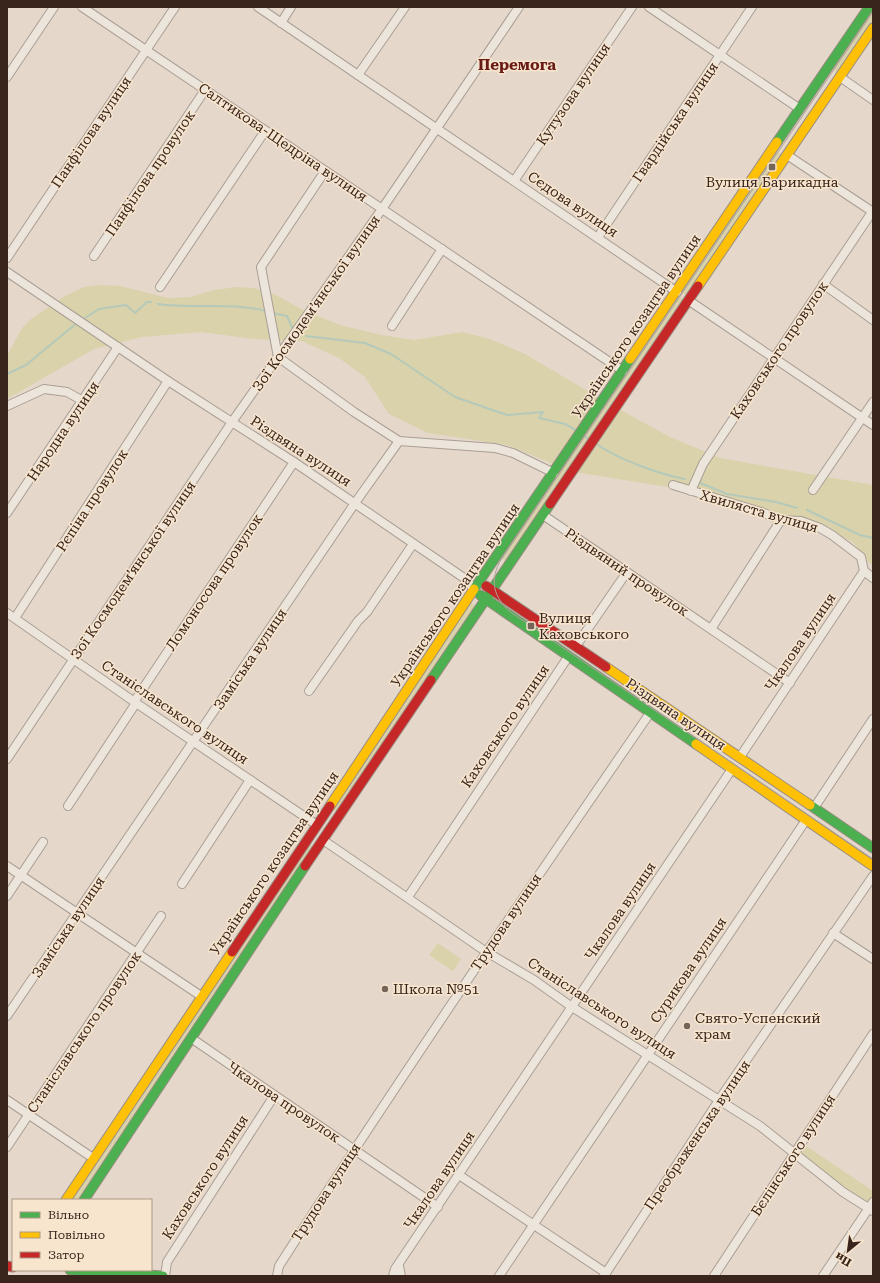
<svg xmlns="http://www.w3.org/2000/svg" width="880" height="1283" font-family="'Roboto Serif',serif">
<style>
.green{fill:#d9d2ab}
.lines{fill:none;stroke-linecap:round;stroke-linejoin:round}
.stream{stroke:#b5c9ba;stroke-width:2}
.street-casing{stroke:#aa9e94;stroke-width:10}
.fast-casing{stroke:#998d83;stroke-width:11}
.slow-casing{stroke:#998d83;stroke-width:11}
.jam-casing{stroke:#998d83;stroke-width:11}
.street{stroke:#ece5dc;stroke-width:8}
.fast{stroke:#4caf50;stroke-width:9}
.slow{stroke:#ffc107;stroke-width:9}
.jam{stroke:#c62828;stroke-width:9}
.tram{stroke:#aba39c;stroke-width:1}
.poi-dot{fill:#756458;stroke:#f8e5ce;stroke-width:1.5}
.labels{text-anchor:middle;stroke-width:3;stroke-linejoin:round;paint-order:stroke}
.street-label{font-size:14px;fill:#39251b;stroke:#f8e5ce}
.poi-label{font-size:14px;fill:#39251b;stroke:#f8e5ce;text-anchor:start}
.neighbourhood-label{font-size:15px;font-weight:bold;fill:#691b17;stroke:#f8e5ce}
</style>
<rect width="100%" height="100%" fill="#e5d8ca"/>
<g class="green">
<path d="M 873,7 L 873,24 L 840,74 L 830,68 Z"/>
<path d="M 775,150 L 784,156 L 688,297 L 680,291 Z"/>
<path d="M 100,285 L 120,286 L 168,298 L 190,297 L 214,290 L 237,287 L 254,288 L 276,295 L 301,309 L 340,325 L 381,335 L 414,340 L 462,332 L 490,339 L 525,354 L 601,399 L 556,465 L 507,445 L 428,433 L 389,414 L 365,377 L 339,358 L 302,341 L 253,339 L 201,332 L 142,337 L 94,349 L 7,399 L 7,356 L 22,328 L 31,319 L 65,296 L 84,287 Z"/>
<path d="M 677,295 L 686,300 L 508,563 L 500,557 Z"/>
<path d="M 617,408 L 670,437 L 720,458 L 873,485 L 873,564 L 869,563 L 854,543 L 812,521 L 756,508 L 698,489 L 668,487 L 574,472 Z"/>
<path d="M 469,601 L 477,607 L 339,813 L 331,807 Z"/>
<path d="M 307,843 L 315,848 L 78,1200 L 68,1200 Z"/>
<path d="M 438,943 L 461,959 L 453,971 L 429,955 Z"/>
<path d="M 803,1144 L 873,1191 L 873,1196 L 868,1204 L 797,1154 Z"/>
</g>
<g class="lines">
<g class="stream">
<path d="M 158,304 C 194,309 231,302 266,311"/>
<path d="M 272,313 L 287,316 L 292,327"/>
<path d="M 82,320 L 99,309 L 126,305 L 135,313 L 147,302 L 151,302"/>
<path d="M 306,336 L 365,343 L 391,354 L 455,397 L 507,415 L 543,412 L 539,418 L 565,424 L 576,430"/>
<path d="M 7,374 L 26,365 L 78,322"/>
<path d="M 586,437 L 587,438"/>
<path d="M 598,445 C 618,459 661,475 685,479"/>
<path d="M 698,482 L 727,494 L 776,502 L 797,508"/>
<path d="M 807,510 L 860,535 L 873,538"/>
</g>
<g class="street-casing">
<g id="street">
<path d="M 82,7 L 623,371"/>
<path d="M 258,7 L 677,292"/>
<path d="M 649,7 L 800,109"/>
<path d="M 281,23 L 291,7"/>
<path d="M 358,75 L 405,7"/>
<path d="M 7,77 L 54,7"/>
<path d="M 840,77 L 873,100"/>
<path d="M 787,155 L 873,212"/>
<path d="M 514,181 L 632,7"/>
<path d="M 598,237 L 752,7"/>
<path d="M 94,256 L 205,90"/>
<path d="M 7,258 L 175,7"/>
<path d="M 7,272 L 168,381 L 294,462 L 467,580 L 474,590"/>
<path d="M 823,284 L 873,320"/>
<path d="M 160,287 L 265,131"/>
<path d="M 688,300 L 873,425"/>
<path d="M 392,326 L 442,249"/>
<path d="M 278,357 L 354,412 L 399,441 L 495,448 L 513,453 L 554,473"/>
<path d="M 278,357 L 261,267 L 325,171"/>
<path d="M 7,406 L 44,389 L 67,392 L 83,401"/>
<path d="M 673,485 L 764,513 L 781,520 L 801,521 L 820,528 L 832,535 L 861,557 L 864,571 L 873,578"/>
<path d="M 813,490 L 873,402"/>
<path d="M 691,491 L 703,464 L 872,212"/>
<path d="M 7,513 L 118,347"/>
<path d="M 543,515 L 790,683"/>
<path d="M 7,613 L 136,703 L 317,825"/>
<path d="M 15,618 L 168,381"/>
<path d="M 711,629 L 781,520"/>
<path d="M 576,646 L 627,572"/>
<path d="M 309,691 L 358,621 L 367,612 L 413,544"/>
<path d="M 134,702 L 294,462"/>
<path d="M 740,757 L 864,571"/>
<path d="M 7,759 L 232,422 L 382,209 L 519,7"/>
<path d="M 68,806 L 136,703"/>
<path d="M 814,808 L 873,719"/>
<path d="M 323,840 L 485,951 L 534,980 L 572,1007 L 760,1126 L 843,1192 L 873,1211"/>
<path d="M 7,866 L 201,996"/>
<path d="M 182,884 L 250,780"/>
<path d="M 7,896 L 43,842"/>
<path d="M 408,897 L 568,657"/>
<path d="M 833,933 L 873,959"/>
<path d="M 7,1016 L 355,503 L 399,441"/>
<path d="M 191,1038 L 438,1207"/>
<path d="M 7,1100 L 93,1158"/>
<path d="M 7,1147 L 161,916"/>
<path d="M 459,1175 L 606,1273"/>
<path d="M 399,1266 L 401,1276"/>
<path d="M 165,1276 L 167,1262 L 274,1096"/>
<path d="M 277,1276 L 279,1266 C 399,1079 524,896 650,713"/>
<path d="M 393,1276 L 395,1269 L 732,769"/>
<path d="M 499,1276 L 806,820"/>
<path d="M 604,1276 L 723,1094 L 873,876"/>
<path d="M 714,1276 L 873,1034"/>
<path d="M 823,1276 L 873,1202"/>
</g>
</g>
<g class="fast-casing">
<g id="fast">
<path d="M 777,142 L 869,7"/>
<path d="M 474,589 L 630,359"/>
<path d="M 480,595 L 696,744"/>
<path d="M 431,680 L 550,504"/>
<path d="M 810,805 L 873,848"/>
<path d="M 84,1200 L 305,866"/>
<path d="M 70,1270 L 163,1276"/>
</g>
</g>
<g class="slow-casing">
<g id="slow">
<path d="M 698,286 L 873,28"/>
<path d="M 630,359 L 777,142"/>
<path d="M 606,667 L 810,805"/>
<path d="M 696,744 L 873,866"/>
<path d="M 330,806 L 474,589"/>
<path d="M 66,1200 L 232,952"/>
</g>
</g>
<g class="jam-casing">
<g id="jam">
<path d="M 550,504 L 698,286"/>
<path d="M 486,586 L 606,667"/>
<path d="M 305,866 L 431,680"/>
<path d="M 232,952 L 330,806"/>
<path d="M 7,1266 L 13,1267"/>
</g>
</g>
<use href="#street" class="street"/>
<use href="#fast" class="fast"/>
<use href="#slow" class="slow"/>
<use href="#jam" class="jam"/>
<path class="tram" d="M 873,12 L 499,563 C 490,583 494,596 509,611 L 873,859"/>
</g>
<g class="poi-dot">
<rect x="768" y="163" width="8" height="8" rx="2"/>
<rect x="527" y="622" width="8" height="8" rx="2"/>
<circle cx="385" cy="989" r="4"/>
<circle cx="687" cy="1026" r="4"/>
</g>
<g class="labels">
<g class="street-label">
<text transform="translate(573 94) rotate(-56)" y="5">Кутузова вулиця</text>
<text transform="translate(675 122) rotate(-56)" y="5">Гвардійська вулиця</text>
<text transform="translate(91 132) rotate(-56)" y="5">Панфілова вулиця</text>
<text transform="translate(283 142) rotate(34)" y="5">Салтикова-Щедріна вулиця</text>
<text transform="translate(150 173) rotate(-56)" y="5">Панфілова провулок</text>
<text transform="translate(573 204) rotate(34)" y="5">Сєдова вулиця</text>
<text transform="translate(316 303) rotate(-55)" y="5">Зої Космодем’янської вулиця</text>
<text transform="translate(636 326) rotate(-56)" y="5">Українського козацтва вулиця</text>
<text transform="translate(779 350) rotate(-56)" y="5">Каховського провулок</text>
<text transform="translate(63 431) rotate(-56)" y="5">Народна вулиця</text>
<text transform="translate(301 451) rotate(33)" y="5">Різдвяна вулиця</text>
<text transform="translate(92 500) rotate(-57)" y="5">Рєпіна провулок</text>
<text transform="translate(759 511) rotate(16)" y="5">Хвиляста вулиця</text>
<text transform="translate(133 570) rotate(-56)" y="5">Зої Космодем’янської вулиця</text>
<text transform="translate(627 572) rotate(34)" y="5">Різдвяний провулок</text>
<text transform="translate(214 582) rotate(-56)" y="5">Ломоносова провулок</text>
<text transform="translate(455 595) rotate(-56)" y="5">Українського козацтва вулиця</text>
<text transform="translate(800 642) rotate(-56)" y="5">Чкалова вулиця</text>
<text transform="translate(250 659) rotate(-56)" y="5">Заміська вулиця</text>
<text transform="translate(175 712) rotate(34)" y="5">Станіславського вулиця</text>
<text transform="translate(676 714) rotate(34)" y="5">Різдвяна вулиця</text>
<text transform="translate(505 726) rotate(-56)" y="5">Каховського вулиця</text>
<text transform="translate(274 863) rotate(-56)" y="5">Українського козацтва вулиця</text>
<text transform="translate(620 911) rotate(-56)" y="5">Чкалова вулиця</text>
<text transform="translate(506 922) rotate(-56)" y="5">Трудова вулиця</text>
<text transform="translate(68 927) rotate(-56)" y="5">Заміська вулиця</text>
<text transform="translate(688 970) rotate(-56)" y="5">Сурикова вулиця</text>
<text transform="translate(602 1008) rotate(33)" y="5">Станіславського вулиця</text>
<text transform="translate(84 1032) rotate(-56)" y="5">Станіславського провулок</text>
<text transform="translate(284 1102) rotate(34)" y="5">Чкалова провулок</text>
<text transform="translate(697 1135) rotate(-56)" y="5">Преображенська вулиця</text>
<text transform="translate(793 1155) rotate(-57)" y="5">Бєлінського вулиця</text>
<text transform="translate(205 1177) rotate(-57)" y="5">Каховського вулиця</text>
<text transform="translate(439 1180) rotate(-56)" y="5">Чкалова вулиця</text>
<text transform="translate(326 1192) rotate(-57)" y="5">Трудова вулиця</text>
</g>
<g class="poi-label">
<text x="772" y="187" text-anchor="middle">Вулиця Барикадна</text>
<text x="539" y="623">Вулиця<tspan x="539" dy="16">Каховського</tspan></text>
<text x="393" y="994">Школа №51</text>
<text x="695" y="1023">Свято-Успенский<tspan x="695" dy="16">храм</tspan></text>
</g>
<g class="neighbourhood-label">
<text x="517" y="70">Перемога</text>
</g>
</g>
<rect width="880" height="1283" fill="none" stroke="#39251b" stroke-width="16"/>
<rect x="12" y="1199" width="140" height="72" fill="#f8e5ce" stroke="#ac9886"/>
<rect x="20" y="1212" width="20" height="6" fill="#4caf50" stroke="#ac9886"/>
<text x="48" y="1219" font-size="12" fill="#39251b">Вільно</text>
<rect x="20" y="1232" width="20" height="6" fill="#ffc107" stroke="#ac9886"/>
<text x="48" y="1239" font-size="12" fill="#39251b">Повільно</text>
<rect x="20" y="1252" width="20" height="6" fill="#c62828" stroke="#ac9886"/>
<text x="48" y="1259" font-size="12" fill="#39251b">Затор</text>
<g transform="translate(848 1251) rotate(209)" stroke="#f8e5ce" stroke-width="3" paint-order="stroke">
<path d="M0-3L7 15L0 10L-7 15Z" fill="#39251b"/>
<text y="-6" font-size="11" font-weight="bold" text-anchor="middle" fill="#39251b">Пн</text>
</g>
</svg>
